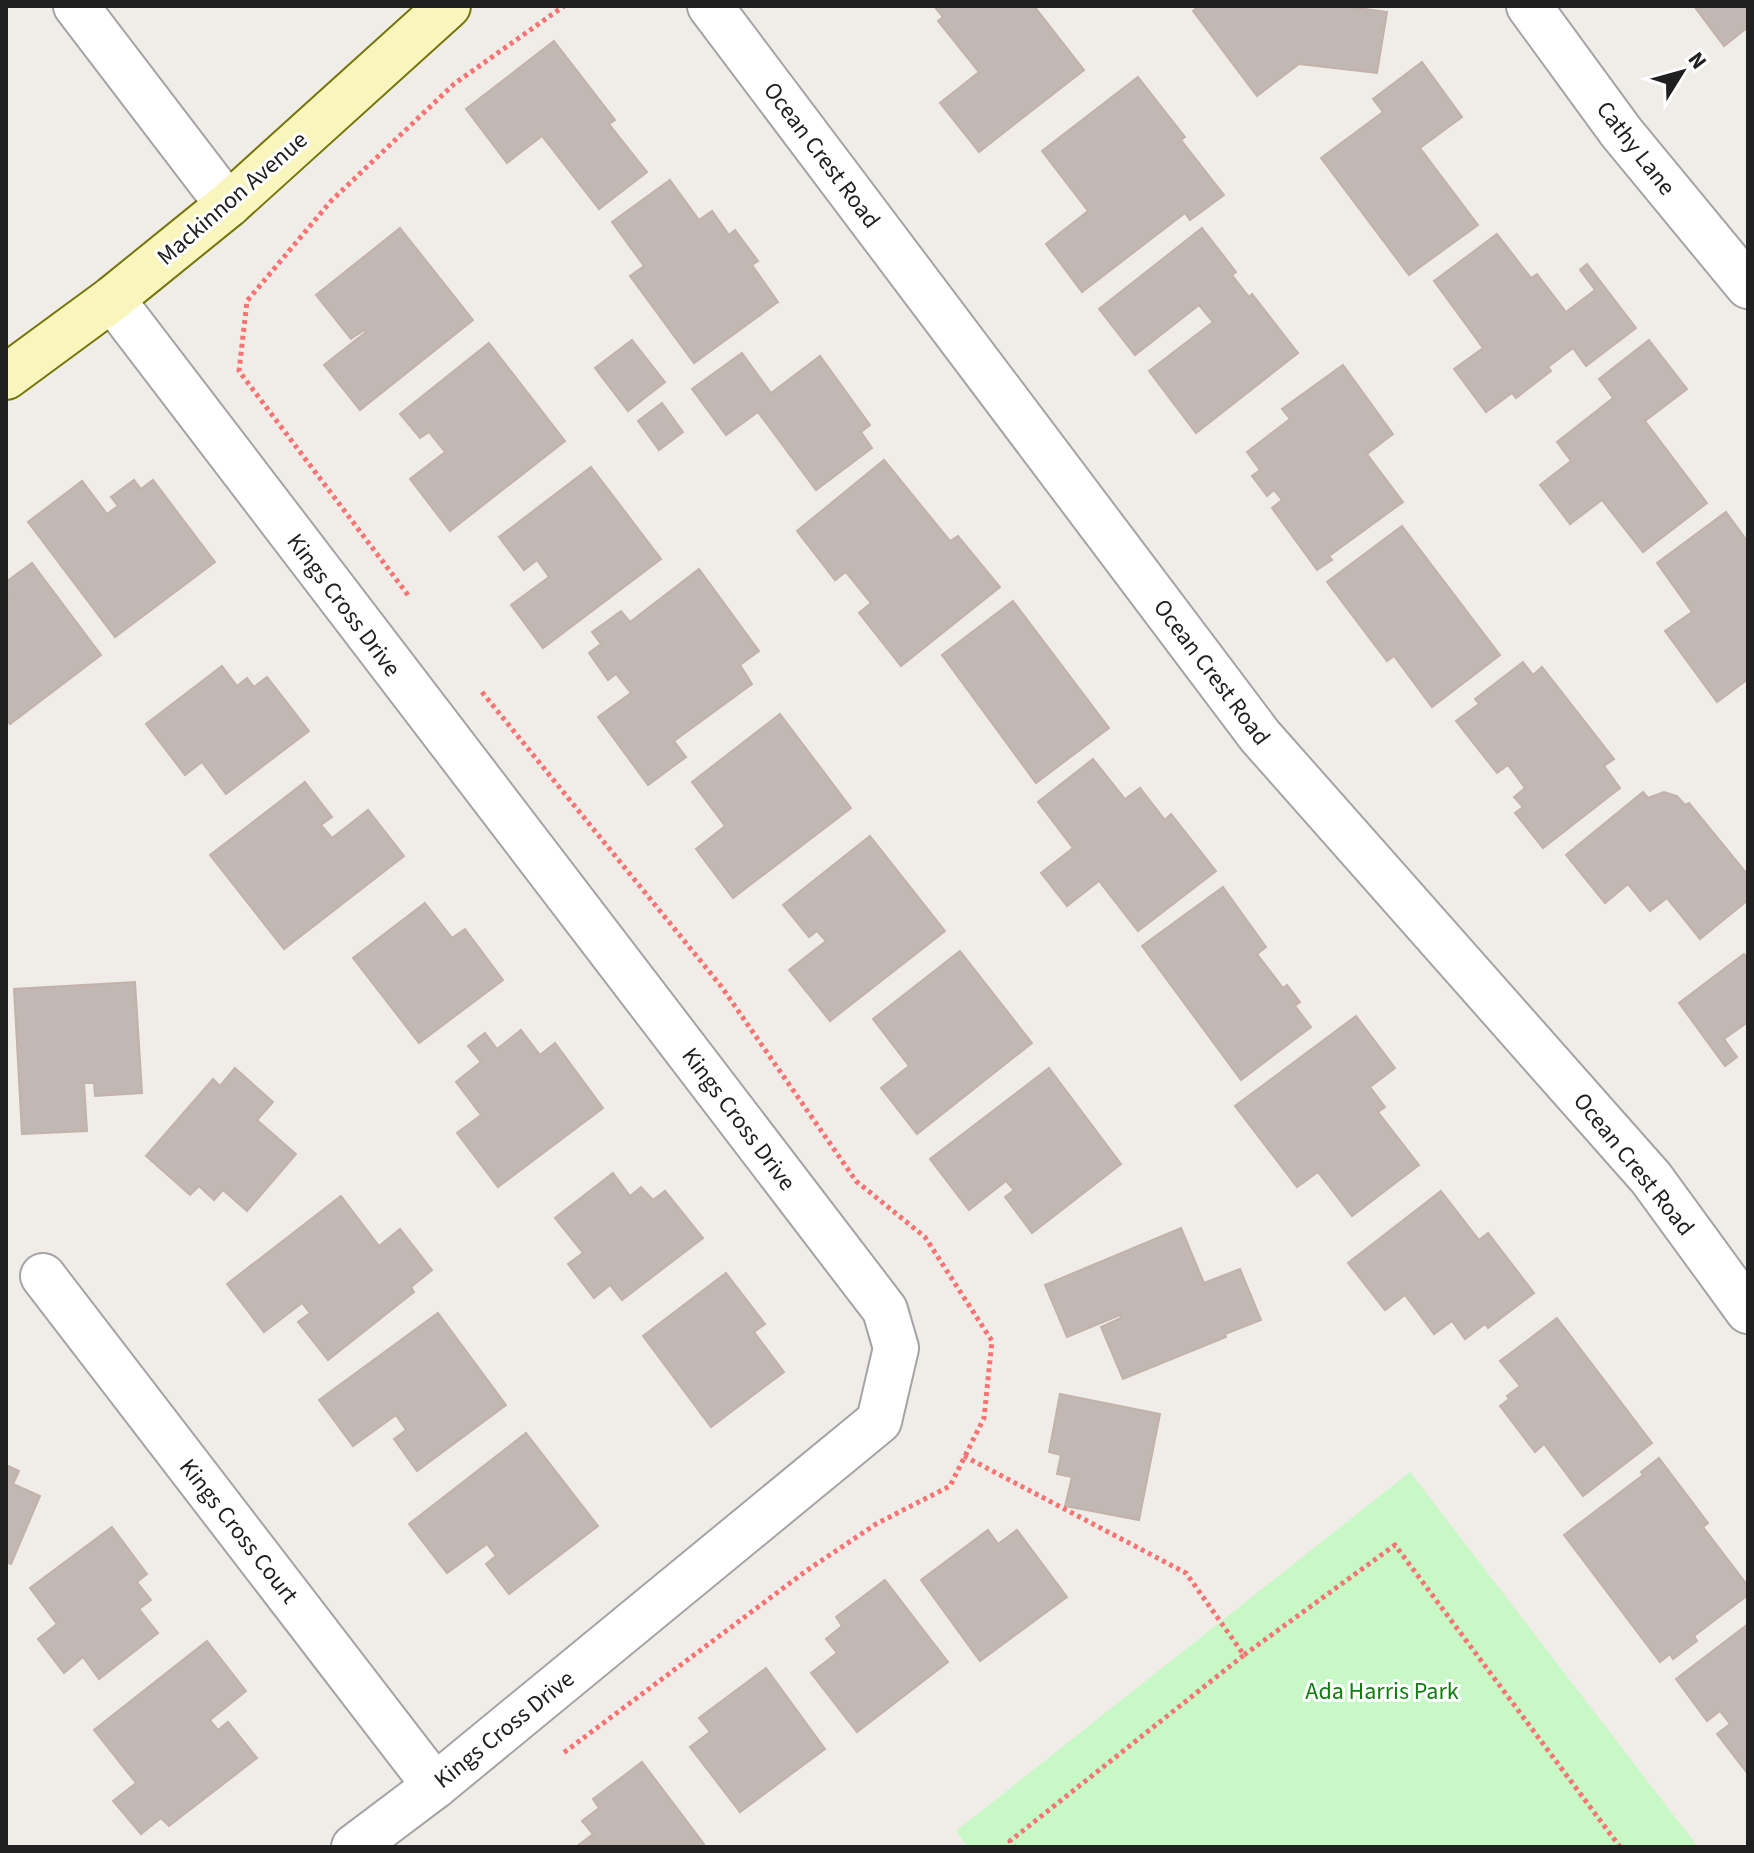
<svg xmlns="http://www.w3.org/2000/svg" width="1754" height="1853" font-family="'Source Sans 3',sans-serif">
<style>
.park{fill:#c7f8c6}
.building{fill:#c1b8b3;stroke:#c2b2aa;stroke-width:2}
.lines{fill:none;stroke-linecap:round;stroke-linejoin:round}
.street-casing{stroke:#a4a4a4;stroke-width:48}
.secondary-casing{stroke:#747608;stroke-width:48}
.path{stroke:#f67473;stroke-width:5;stroke-dasharray:4 4;stroke-linecap:butt}
.street{stroke:#fff;stroke-width:44}
.secondary{stroke:#f8f6bd;stroke-width:44}
.labels{text-anchor:middle;stroke-width:6;stroke-linejoin:round;paint-order:stroke}
.street-label{font-size:24px;fill:#202020;stroke:#fff}
.park-label{font-size:24px;fill:#107d0f;stroke:#fff}
</style>
<rect width="100%" height="100%" fill="#f0ece7"/>
<path class="park" d="M 1410,1472 L 1698,1847 L 968,1847 L 956,1831 Z"/>
<g class="building">
<path d="M 934,6 L 1034,6 L 1084,70 L 979,152 L 940,103 L 979,72 L 938,21 L 943,17 Z"/>
<path d="M 1199,6 L 1344,6 L 1387,12 L 1377,73 L 1299,64 L 1257,96 L 1193,11 Z"/>
<path d="M 1694,6 L 1748,6 L 1748,27 L 1724,46 Z"/>
<path d="M 554,41 L 615,120 L 609,124 L 647,172 L 599,209 L 542,136 L 507,163 L 466,109 Z"/>
<path d="M 1422,62 L 1462,117 L 1420,148 L 1478,225 L 1409,275 L 1321,158 L 1383,112 L 1373,99 Z"/>
<path d="M 1138,77 L 1185,137 L 1181,140 L 1224,195 L 1190,220 L 1185,213 L 1082,292 L 1046,244 L 1088,211 L 1042,151 Z"/>
<path d="M 670,180 L 699,220 L 712,211 L 729,235 L 735,230 L 758,261 L 752,265 L 778,302 L 694,363 L 630,276 L 644,266 L 612,222 Z"/>
<path d="M 400,228 L 473,320 L 360,410 L 324,365 L 366,332 L 364,330 L 351,339 L 316,295 Z"/>
<path d="M 1202,228 L 1236,272 L 1232,275 L 1249,297 L 1252,294 L 1298,353 L 1196,433 L 1149,371 L 1213,322 L 1199,305 L 1135,355 L 1099,309 Z"/>
<path d="M 1497,234 L 1531,278 L 1537,274 L 1566,312 L 1595,290 L 1580,270 L 1587,264 L 1636,328 L 1586,366 L 1573,348 L 1548,367 L 1551,371 L 1516,398 L 1512,393 L 1486,412 L 1454,369 L 1483,348 L 1434,281 Z"/>
<path d="M 632,340 L 665,382 L 628,411 L 595,368 Z"/>
<path d="M 1649,340 L 1687,389 L 1645,421 L 1707,503 L 1643,552 L 1602,500 L 1570,524 L 1540,485 L 1571,461 L 1557,442 L 1613,398 L 1599,379 Z"/>
<path d="M 489,343 L 565,441 L 450,531 L 410,479 L 445,452 L 429,432 L 420,438 L 400,414 Z"/>
<path d="M 742,353 L 771,393 L 820,356 L 870,425 L 861,432 L 872,448 L 816,490 L 758,412 L 726,435 L 692,389 Z"/>
<path d="M 1343,365 L 1393,434 L 1367,454 L 1403,502 L 1329,556 L 1332,560 L 1317,570 L 1272,508 L 1282,500 L 1274,490 L 1267,496 L 1252,476 L 1260,470 L 1247,452 L 1290,419 L 1282,409 Z"/>
<path d="M 662,403 L 683,432 L 659,450 L 638,421 Z"/>
<path d="M 884,460 L 950,541 L 958,536 L 1000,587 L 901,666 L 859,613 L 871,603 L 846,572 L 835,580 L 797,531 Z"/>
<path d="M 591,467 L 661,559 L 543,648 L 511,605 L 549,577 L 537,560 L 524,570 L 499,537 Z"/>
<path d="M 134,480 L 141,489 L 153,480 L 215,562 L 115,637 L 28,522 L 82,481 L 107,514 L 118,506 L 111,497 Z"/>
<path d="M 1726,512 L 1748,542 L 1748,679 L 1717,702 L 1665,631 L 1692,612 L 1657,563 Z"/>
<path d="M 1402,526 L 1500,655 L 1432,707 L 1394,656 L 1387,661 L 1327,582 Z"/>
<path d="M 32,563 L 101,655 L 10,724 L 6,719 L 6,602 L 9,600 L 6,596 L 6,582 Z"/>
<path d="M 699,569 L 759,651 L 740,665 L 752,684 L 674,741 L 686,757 L 648,785 L 598,717 L 631,693 L 616,674 L 608,680 L 589,653 L 601,644 L 592,632 L 621,611 L 630,622 Z"/>
<path d="M 1013,601 L 1109,728 L 1036,783 L 942,655 Z"/>
<path d="M 1523,662 L 1533,675 L 1542,667 L 1614,759 L 1604,766 L 1620,788 L 1543,848 L 1515,813 L 1523,807 L 1514,797 L 1525,788 L 1508,765 L 1497,773 L 1456,721 L 1479,704 L 1475,699 Z"/>
<path d="M 222,666 L 237,686 L 247,678 L 254,687 L 267,677 L 309,731 L 226,794 L 202,762 L 185,775 L 146,724 Z"/>
<path d="M 780,714 L 851,808 L 733,898 L 696,849 L 725,826 L 692,782 Z"/>
<path d="M 1093,759 L 1125,799 L 1140,788 L 1165,820 L 1171,814 L 1216,871 L 1138,931 L 1099,881 L 1067,906 L 1041,873 L 1073,848 L 1038,802 Z"/>
<path d="M 305,782 L 332,817 L 321,825 L 332,838 L 368,810 L 404,856 L 284,949 L 210,855 Z"/>
<path d="M 1643,792 L 1648,798 L 1664,792 L 1677,796 L 1685,805 L 1689,803 L 1748,875 L 1748,900 L 1700,939 L 1667,898 L 1650,911 L 1628,884 L 1605,903 L 1566,855 Z"/>
<path d="M 870,836 L 945,931 L 830,1021 L 789,970 L 826,941 L 817,931 L 809,937 L 783,905 Z"/>
<path d="M 1223,887 L 1266,947 L 1257,954 L 1283,988 L 1287,985 L 1300,1002 L 1295,1006 L 1311,1027 L 1241,1080 L 1142,946 Z"/>
<path d="M 425,903 L 452,938 L 465,929 L 503,980 L 419,1043 L 353,958 Z"/>
<path d="M 960,951 L 1032,1043 L 917,1134 L 881,1088 L 909,1066 L 873,1019 Z"/>
<path d="M 1744,954 L 1748,959 L 1748,1022 L 1724,1039 L 1737,1057 L 1725,1066 L 1679,1003 Z"/>
<path d="M 135,982 L 142,1093 L 95,1096 L 94,1083 L 84,1083 L 87,1131 L 22,1134 L 14,989 Z"/>
<path d="M 1356,1016 L 1395,1068 L 1370,1087 L 1385,1107 L 1378,1112 L 1419,1165 L 1352,1216 L 1318,1172 L 1297,1187 L 1235,1106 Z"/>
<path d="M 521,1030 L 540,1055 L 555,1043 L 603,1108 L 498,1187 L 457,1133 L 481,1115 L 456,1082 L 481,1062 L 468,1046 L 485,1033 L 497,1049 Z"/>
<path d="M 235,1068 L 273,1102 L 257,1120 L 296,1154 L 247,1211 L 223,1190 L 214,1200 L 199,1186 L 190,1195 L 146,1156 L 213,1079 L 220,1086 Z"/>
<path d="M 1049,1068 L 1121,1164 L 1032,1233 L 1005,1197 L 1014,1190 L 1006,1181 L 969,1210 L 930,1159 Z"/>
<path d="M 613,1173 L 630,1196 L 641,1187 L 653,1200 L 665,1191 L 703,1238 L 622,1300 L 610,1285 L 594,1298 L 568,1264 L 583,1253 L 555,1218 Z"/>
<path d="M 1441,1191 L 1479,1240 L 1488,1233 L 1534,1293 L 1488,1328 L 1485,1324 L 1465,1339 L 1452,1321 L 1434,1334 L 1405,1295 L 1385,1310 L 1348,1263 Z"/>
<path d="M 341,1196 L 379,1246 L 400,1229 L 432,1270 L 411,1287 L 414,1292 L 328,1360 L 298,1322 L 310,1313 L 302,1303 L 264,1332 L 227,1284 Z"/>
<path d="M 1181,1228 L 1204,1283 L 1240,1269 L 1261,1320 L 1225,1334 L 1226,1337 L 1123,1379 L 1101,1327 L 1121,1318 L 1120,1315 L 1067,1337 L 1045,1285 Z"/>
<path d="M 726,1273 L 765,1324 L 754,1332 L 784,1372 L 711,1427 L 643,1336 Z"/>
<path d="M 438,1313 L 506,1405 L 417,1471 L 394,1439 L 406,1430 L 396,1415 L 353,1446 L 319,1400 Z"/>
<path d="M 1557,1318 L 1652,1443 L 1583,1496 L 1544,1444 L 1535,1452 L 1500,1406 L 1509,1399 L 1507,1396 L 1520,1386 L 1500,1361 Z"/>
<path d="M 1060,1394 L 1160,1414 L 1139,1520 L 1065,1506 L 1072,1477 L 1057,1474 L 1061,1455 L 1049,1452 Z"/>
<path d="M 526,1433 L 598,1526 L 509,1594 L 486,1564 L 496,1556 L 487,1544 L 447,1573 L 409,1524 Z"/>
<path d="M 1659,1458 L 1708,1523 L 1703,1527 L 1748,1586 L 1748,1595 L 1694,1636 L 1697,1641 L 1673,1659 L 1670,1654 L 1660,1662 L 1564,1535 L 1643,1475 L 1641,1472 Z"/>
<path d="M 6,1465 L 19,1471 L 13,1484 L 40,1496 L 11,1564 L 6,1562 Z"/>
<path d="M 112,1527 L 147,1574 L 137,1582 L 151,1600 L 139,1609 L 158,1633 L 99,1679 L 83,1657 L 64,1673 L 38,1639 L 57,1624 L 30,1588 Z"/>
<path d="M 988,1530 L 998,1544 L 1017,1530 L 1067,1597 L 980,1661 L 921,1580 Z"/>
<path d="M 885,1580 L 948,1662 L 857,1732 L 811,1673 L 837,1653 L 826,1639 L 842,1626 L 836,1617 Z"/>
<path d="M 1748,1624 L 1748,1774 L 1717,1734 L 1730,1724 L 1720,1711 L 1707,1721 L 1676,1679 Z"/>
<path d="M 207,1641 L 246,1691 L 210,1720 L 218,1730 L 228,1722 L 257,1758 L 169,1826 L 161,1818 L 141,1834 L 113,1801 L 136,1783 L 94,1730 Z"/>
<path d="M 766,1668 L 825,1749 L 740,1812 L 690,1747 L 710,1732 L 699,1718 Z"/>
<path d="M 642,1762 L 704,1844 L 700,1847 L 576,1847 L 593,1834 L 582,1821 L 599,1808 L 593,1799 Z"/>
</g>
<g class="lines">
<g class="street-casing">
<g id="street">
<path d="M 76,6 L 228,205"/>
<path d="M 710,6 L 1260,736 L 1651,1178 L 1748,1311"/>
<path d="M 1529,6 L 1621,132 L 1748,286"/>
<path d="M 112,299 L 885,1310 L 896,1348 L 879,1421 L 435,1786 L 354,1847"/>
<path d="M 43,1276 L 435,1786"/>
</g>
</g>
<g class="secondary-casing">
<path id="secondary" d="M 6,377 L 112,299 L 228,205 L 448,6"/>
</g>
<g class="path">
<path d="M 408,595 L 239,371 L 247,301 L 331,201 L 454,84 L 564,6"/>
<path d="M 482,692 L 721,986 L 856,1181 L 925,1237 L 992,1341 L 984,1418 L 950,1486 L 876,1524 L 806,1571 L 562,1754"/>
<path d="M 964,1456 L 1186,1573 L 1244,1655 L 1010,1841 L 1014,1847"/>
<path d="M 1244,1655 L 1395,1545 L 1620,1847"/>
</g>
<use href="#street" class="street"/>
<use href="#secondary" class="secondary"/>
</g>
<g class="labels">
<g class="street-label">
<text transform="translate(1636 148) rotate(52)" y="8">Cathy Lane</text>
<text transform="translate(822 155) rotate(53)" y="8">Ocean Crest Road</text>
<text transform="translate(232 198) rotate(-41)" y="8">Mackinnon Avenue</text>
<text transform="translate(344 605) rotate(53)" y="8">Kings Cross Drive</text>
<text transform="translate(1212 672) rotate(53)" y="8">Ocean Crest Road</text>
<text transform="translate(739 1119) rotate(53)" y="8">Kings Cross Drive</text>
<text transform="translate(1634 1164) rotate(51)" y="8">Ocean Crest Road</text>
<text transform="translate(239 1531) rotate(52)" y="8">Kings Cross Court</text>
<text transform="translate(504 1729) rotate(-39)" y="8">Kings Cross Drive</text>
</g>
<g class="park-label">
<text x="1382" y="1699">Ada Harris Park</text>
</g>
</g>
<rect width="1754" height="1853" fill="none" stroke="#202020" stroke-width="16"/>
<g transform="translate(1682 72) rotate(53)" stroke="#ffffff" stroke-width="6" paint-order="stroke">
<path d="M0-6L14 30L0 20L-14 30Z" fill="#202020"/>
<text y="-12" font-size="22" font-weight="bold" text-anchor="middle" fill="#202020">N</text>
</g>
</svg>
